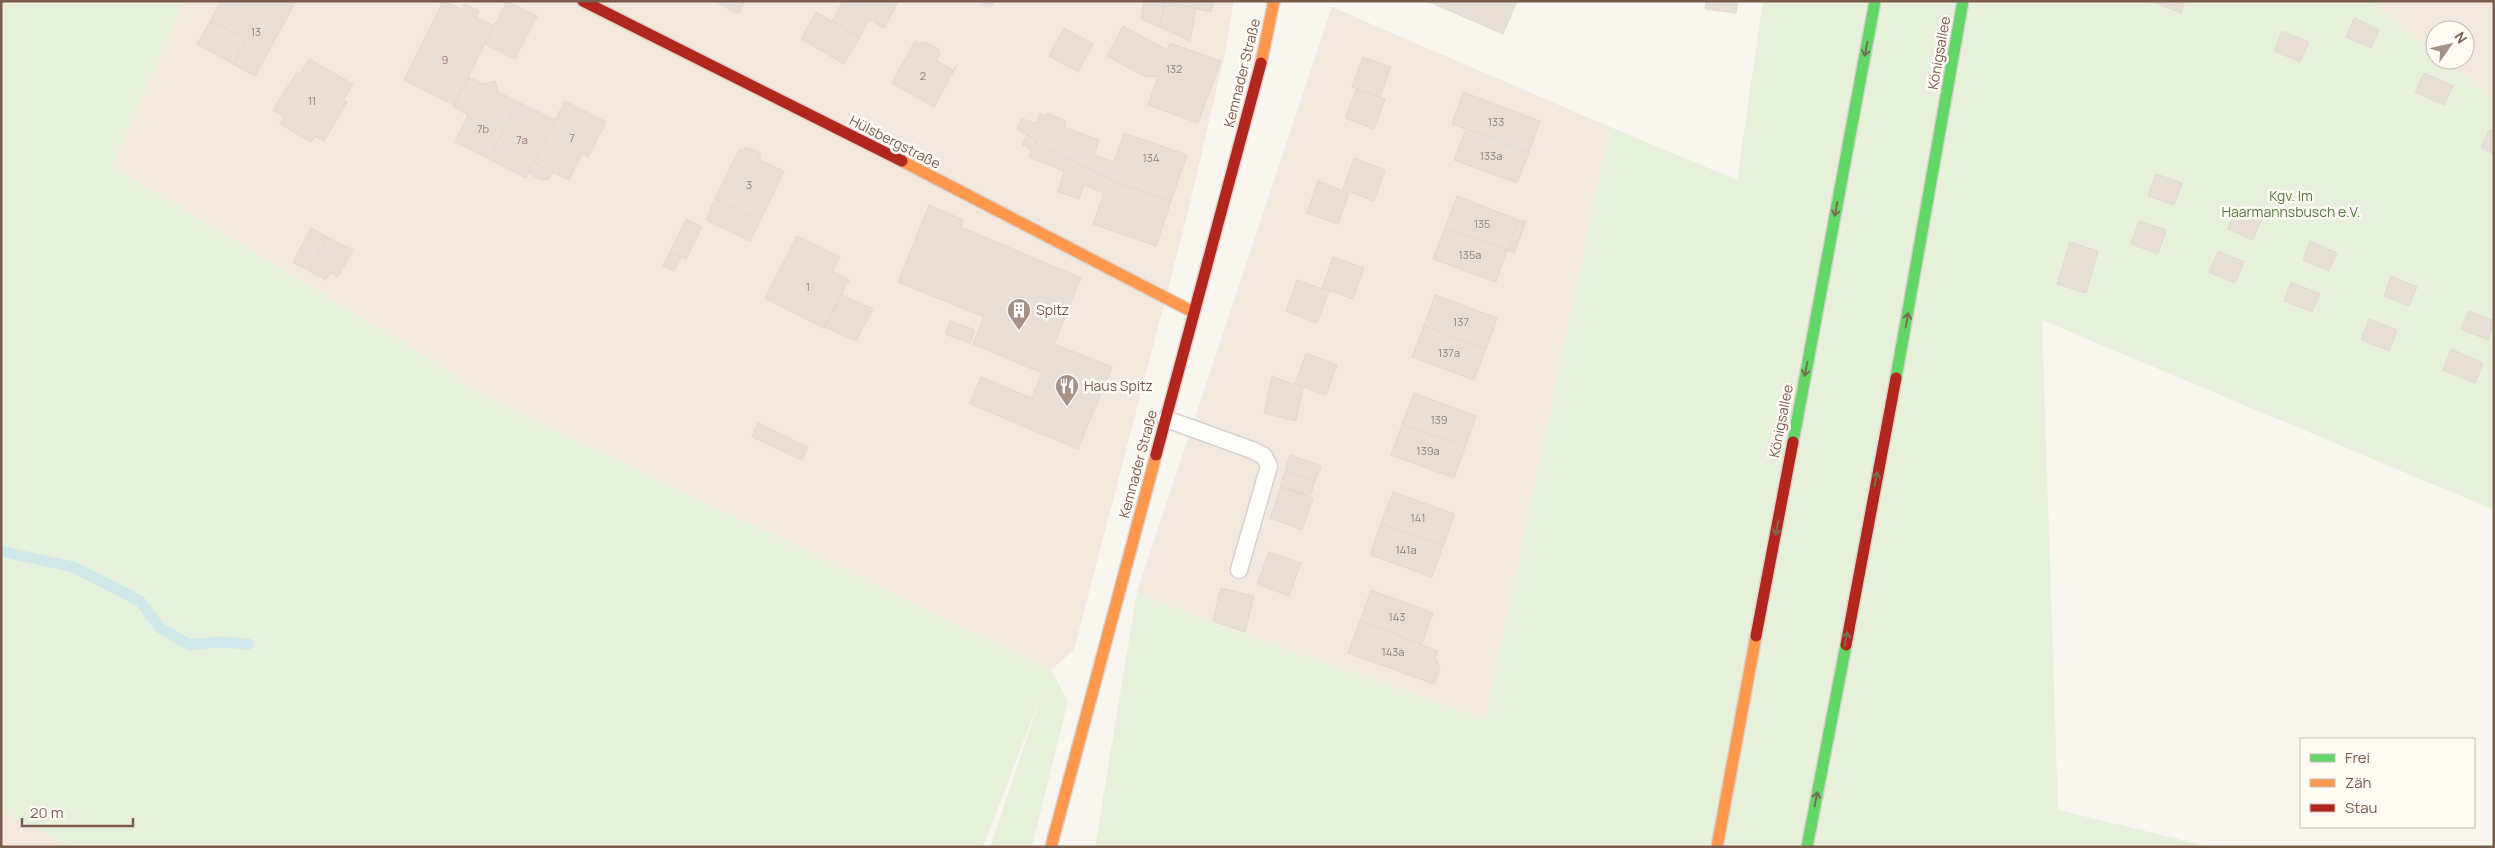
<svg xmlns="http://www.w3.org/2000/svg" width="2495" height="848" font-family="Manrope,sans-serif">
<style>
.residential{fill:#f2e8de}
.green{fill:#e7f0db}
.lines{fill:none;stroke-linecap:round;stroke-linejoin:round}
.stream{stroke:#d0e8ea;stroke-width:11}
.building{fill:#e6ded7;stroke:#e2d8d2}
.lane-casing{stroke:#d7d1cb;stroke-width:19}
.fast-casing{stroke:#d9d2cb;stroke-width:14}
.slow-casing{stroke:#d9d2cb;stroke-width:14}
.jam-casing{stroke:#d9d2cb;stroke-width:14}
.lane{stroke:#fefefd;stroke-width:16}
.fast{stroke:#63d668;stroke-width:11}
.slow{stroke:#ff974d;stroke-width:11}
.jam{stroke:#b3261e;stroke-width:11}
.oneway{stroke:#776e51}
.labels{text-anchor:middle;stroke-width:5;stroke-linejoin:round;paint-order:stroke}
.number-label{font-size:11px;fill:#977e72}
.street-label{font-size:14px;fill:#7a5c4d;stroke:#fffaf3}
.park-label{font-size:14px;fill:#537a41;stroke:#fffaf3}
.poi-label{font-size:14px;fill:#7a5c4d;stroke:#fffaf3;text-anchor:start}
</style>
<rect width="100%" height="100%" fill="#f9f5f0"/>
<g class="residential">
<path d="M 185,1 L 1234,1 L 1224,57 L 1188,212 L 1074,650 L 1051,670 L 471,389 L 433,361 L 112,166 Z"/>
<path d="M 2369,1 L 2494,1 L 2494,99 L 2444,60 L 2465,60 L 2465,30 L 2435,30 L 2435,53 Z"/>
<path d="M 1332,7 L 1610,127 L 1485,720 L 1211,622 L 1137,592 Z"/>
<path d="M 1,811 L 69,847 L 1,847 Z"/>
</g>
<g class="green">
<path d="M 1,1 L 185,1 L 112,166 L 433,361 L 471,389 L 1051,670 L 1068,701 L 1032,847 L 990,847 L 1044,688 L 983,847 L 69,847 L 1,811 Z"/>
<path d="M 1763,1 L 2369,1 L 2435,53 L 2435,60 L 2444,60 L 2494,99 L 2494,510 L 2042,320 L 2058,810 L 2211,847 L 1095,847 L 1137,592 L 1211,622 L 1485,719 L 1610,127 L 1737,180 Z"/>
</g>
<g class="lines">
<path class="stream" d="M 1,551 L 73,567 L 140,601 L 160,628 L 190,645 L 217,642 L 248,644"/>
</g>
<g class="building">
<path d="M 221,1 L 296,1 L 255,76 L 233,64 L 246,39 L 213,21 L 210,25 L 208,25 Z"/>
<path d="M 443,1 L 462,9 L 464,4 L 479,11 L 476,17 L 494,26 L 454,105 L 404,80 Z"/>
<path d="M 507,1 L 537,16 L 515,59 L 485,44 Z"/>
<path d="M 715,1 L 745,1 L 738,14 Z"/>
<path d="M 843,1 L 899,1 L 884,28 L 869,19 L 860,37 L 832,21 Z"/>
<path d="M 978,1 L 995,1 L 992,5 L 986,7 Z"/>
<path d="M 1144,1 L 1165,2 L 1160,27 L 1141,19 Z"/>
<path d="M 1161,1 L 1214,1 L 1211,12 Z"/>
<path d="M 1427,1 L 1517,1 L 1503,34 Z"/>
<path d="M 1706,1 L 1738,1 L 1736,13 L 1705,9 Z"/>
<path d="M 2150,1 L 2184,1 L 2181,13 Z"/>
<path d="M 1165,2 L 1196,9 L 1190,41 L 1160,27 Z"/>
<path d="M 816,12 L 860,37 L 844,64 L 801,39 Z"/>
<path d="M 2354,18 L 2379,30 L 2371,48 L 2346,37 Z"/>
<path d="M 213,21 L 246,39 L 233,64 L 197,44 L 208,25 L 210,25 Z"/>
<path d="M 1123,26 L 1167,50 L 1170,43 L 1221,61 L 1198,123 L 1148,105 L 1158,76 L 1146,77 L 1107,56 Z"/>
<path d="M 1064,28 L 1093,44 L 1078,72 L 1049,56 Z"/>
<path d="M 2282,31 L 2309,42 L 2300,62 L 2274,51 Z"/>
<path d="M 915,41 L 920,44 L 926,42 L 938,49 L 940,54 L 936,60 L 953,70 L 957,65 L 934,107 L 892,83 Z"/>
<path d="M 1363,57 L 1391,67 L 1380,97 L 1352,87 Z"/>
<path d="M 309,59 L 353,84 L 343,100 L 347,102 L 324,141 L 315,136 L 311,142 L 280,124 L 284,117 L 273,110 L 297,72 L 300,74 Z"/>
<path d="M 2424,73 L 2453,86 L 2444,105 L 2415,92 Z"/>
<path d="M 469,77 L 483,84 L 495,81 L 498,92 L 518,102 L 489,159 L 455,142 L 468,115 L 453,107 Z"/>
<path d="M 1357,89 L 1385,99 L 1374,129 L 1345,118 Z"/>
<path d="M 1463,92 L 1540,121 L 1529,152 L 1452,124 Z"/>
<path d="M 565,101 L 606,122 L 588,157 L 582,154 L 569,180 L 533,162 Z"/>
<path d="M 518,102 L 555,120 L 526,178 L 489,159 Z"/>
<path d="M 1047,113 L 1066,121 L 1064,127 L 1099,140 L 1094,155 L 1114,162 L 1124,133 L 1187,155 L 1171,201 L 1109,179 L 1035,143 L 1036,140 L 1017,129 L 1022,119 L 1036,123 L 1040,114 L 1045,116 Z"/>
<path d="M 1466,129 L 1529,152 L 1517,183 L 1454,160 Z"/>
<path d="M 2489,130 L 2494,132 L 2494,154 L 2481,148 Z"/>
<path d="M 1027,135 L 1036,140 L 1035,143 L 1109,179 L 1171,201 L 1156,246 L 1093,224 L 1104,193 L 1084,185 L 1079,199 L 1058,192 L 1064,171 L 1029,157 L 1032,150 L 1022,145 Z"/>
<path d="M 746,147 L 760,153 L 760,160 L 784,171 L 760,221 L 715,199 L 739,150 L 742,151 Z"/>
<path d="M 1354,158 L 1385,170 L 1374,201 L 1343,189 Z"/>
<path d="M 533,162 L 553,172 L 549,179 L 542,180 L 528,173 Z"/>
<path d="M 2156,174 L 2182,183 L 2174,205 L 2148,196 Z"/>
<path d="M 1318,181 L 1349,193 L 1338,224 L 1307,213 Z"/>
<path d="M 1457,196 L 1519,220 L 1507,250 L 1445,228 Z"/>
<path d="M 715,199 L 760,221 L 750,241 L 706,220 Z"/>
<path d="M 929,205 L 963,220 L 961,227 L 1081,278 L 1054,344 L 1112,367 L 1078,449 L 970,404 L 981,377 L 1032,398 L 1042,373 L 973,344 L 984,317 L 898,282 Z"/>
<path d="M 2237,208 L 2262,218 L 2253,240 L 2228,229 Z"/>
<path d="M 686,219 L 702,227 L 686,259 L 670,252 Z"/>
<path d="M 1519,220 L 1526,222 L 1514,253 L 1507,250 Z"/>
<path d="M 2139,221 L 2166,230 L 2158,254 L 2131,244 Z"/>
<path d="M 311,228 L 327,237 L 309,271 L 293,262 Z"/>
<path d="M 1445,228 L 1507,250 L 1496,282 L 1433,259 Z"/>
<path d="M 797,236 L 840,257 L 833,271 L 849,280 L 824,328 L 765,298 Z"/>
<path d="M 327,237 L 353,250 L 338,277 L 330,272 L 326,280 L 309,271 Z"/>
<path d="M 2310,241 L 2337,253 L 2329,271 L 2303,260 Z"/>
<path d="M 2070,242 L 2098,251 L 2086,293 L 2057,284 Z"/>
<path d="M 2218,251 L 2244,262 L 2235,283 L 2209,272 Z"/>
<path d="M 670,252 L 681,257 L 674,271 L 663,266 Z"/>
<path d="M 1333,257 L 1364,268 L 1353,299 L 1322,288 Z"/>
<path d="M 2391,276 L 2417,287 L 2409,306 L 2384,296 Z"/>
<path d="M 1297,280 L 1329,291 L 1317,323 L 1286,311 Z"/>
<path d="M 2291,282 L 2320,294 L 2312,312 L 2284,301 Z"/>
<path d="M 842,295 L 873,309 L 856,341 L 825,327 Z"/>
<path d="M 1435,295 L 1497,318 L 1486,349 L 1424,326 Z"/>
<path d="M 2469,311 L 2494,321 L 2488,340 L 2461,329 Z"/>
<path d="M 2369,319 L 2397,330 L 2389,351 L 2361,340 Z"/>
<path d="M 950,321 L 975,330 L 970,343 L 945,334 Z"/>
<path d="M 1424,326 L 1486,349 L 1474,380 L 1412,357 Z"/>
<path d="M 2451,349 L 2483,363 L 2475,383 L 2443,370 Z"/>
<path d="M 1306,353 L 1337,365 L 1326,395 L 1295,384 Z"/>
<path d="M 1272,376 L 1303,388 L 1296,421 L 1264,413 Z"/>
<path d="M 1414,393 L 1476,416 L 1465,447 L 1402,425 Z"/>
<path d="M 758,423 L 808,447 L 802,460 L 752,437 Z"/>
<path d="M 1402,425 L 1465,447 L 1454,478 L 1391,455 Z"/>
<path d="M 1290,455 L 1321,466 L 1315,481 L 1285,470 Z"/>
<path d="M 1286,470 L 1315,481 L 1310,496 L 1280,486 Z"/>
<path d="M 1281,487 L 1313,498 L 1302,530 L 1270,518 Z"/>
<path d="M 1393,492 L 1455,514 L 1443,546 L 1381,523 Z"/>
<path d="M 1381,523 L 1443,546 L 1432,577 L 1370,555 Z"/>
<path d="M 1269,552 L 1301,563 L 1289,596 L 1257,584 Z"/>
<path d="M 1221,588 L 1254,596 L 1245,632 L 1213,621 Z"/>
<path d="M 1371,590 L 1433,613 L 1422,644 L 1360,621 Z"/>
<path d="M 1360,621 L 1438,651 L 1435,658 L 1440,669 L 1434,684 L 1348,653 Z"/>
</g>
<g class="lines">
<g class="lane-casing">
<path id="lane" d="M 1166,419 L 1252,450 L 1264,456 L 1269,466 L 1239,570"/>
</g>
<g class="fast-casing">
<g id="fast">
<path d="M 1896,378 L 1963,1"/>
<path d="M 1793,442 L 1875,1"/>
<path d="M 1807,847 L 1846,645"/>
</g>
</g>
<g class="slow-casing">
<g id="slow">
<path d="M 1261,63 L 1274,1"/>
<path d="M 902,161 L 1193,312"/>
<path d="M 1051,847 L 1156,455"/>
<path d="M 1717,847 L 1756,636"/>
</g>
</g>
<g class="jam-casing">
<g id="jam">
<path d="M 583,1 L 902,161"/>
<path d="M 1156,455 L 1261,63"/>
<path d="M 1756,636 L 1793,442"/>
<path d="M 1846,645 L 1896,378"/>
</g>
</g>
<use href="#lane" class="lane"/>
<use href="#fast" class="fast"/>
<use href="#slow" class="slow"/>
<use href="#jam" class="jam"/>
</g>
<defs><path id="oneway-shaft" d="M-6 0H5M1.5-3L5.5 0L1.5 3" fill="none" stroke-width="1.6" stroke-linecap="round" stroke-linejoin="round" transform="scale(1.25)"/></defs>
<g class="oneway">
<use href="#oneway-shaft" transform="translate(1866 49) rotate(101)"/>
<use href="#oneway-shaft" transform="translate(1836 209) rotate(101)"/>
<use href="#oneway-shaft" transform="translate(1907 320) rotate(-80)"/>
<use href="#oneway-shaft" transform="translate(1806 369) rotate(101)"/>
<use href="#oneway-shaft" transform="translate(1876 479) rotate(-79)"/>
<use href="#oneway-shaft" transform="translate(1777 528) rotate(101)"/>
<use href="#oneway-shaft" transform="translate(1846 639) rotate(-79)"/>
<use href="#oneway-shaft" transform="translate(1816 799) rotate(-79)"/>
</g>
<defs>
<g id="building-pin" transform="scale(1.25)"><path d="M0 17L-7.5 6A9.5 9.5 0 1 1 7.5 6Z" fill="#a69286" stroke="#fffaf3"/><path d="M-4-6H4V6H1V3H-1V6H-4ZM-2.5-4.3h1.7v1.8h-1.7ZM.8-4.3h1.7v1.8H.8ZM-2.5-1h1.7V.8h-1.7ZM.8-1h1.7V.8H.8Z" fill="#fff"/></g>
<g id="restaurant-pin" transform="scale(1.25)"><path d="M0 17L-7.5 6A9.5 9.5 0 1 1 7.5 6Z" fill="#a69286" stroke="#fffaf3"/><path d="M-5-6h1v4h1v-4h1v4h1v-4h1v5L-1.5 .5V6h-2V.5L-5-1ZM5-6V6H3V1.5H1.5Q1.5-4 5-6Z" fill="#fff"/></g>
</defs>
<g fill-rule="evenodd">
<use href="#building-pin" x="1019" y="310"/>
<use href="#restaurant-pin" x="1067" y="386"/>
</g>
<g class="labels">
<g class="number-label">
<text x="256" y="36">13</text>
<text x="445" y="64">9</text>
<text x="1174" y="73">132</text>
<text x="923" y="80">2</text>
<text x="312" y="105">11</text>
<text x="1496" y="126">133</text>
<text x="483" y="133">7b</text>
<text x="572" y="142">7</text>
<text x="522" y="144">7a</text>
<text x="1491" y="160">133a</text>
<text x="1151" y="162">134</text>
<text x="749" y="189">3</text>
<text x="1482" y="228">135</text>
<text x="1470" y="259">135a</text>
<text x="808" y="291">1</text>
<text x="1461" y="326">137</text>
<text x="1449" y="357">137a</text>
<text x="1439" y="424">139</text>
<text x="1428" y="455">139a</text>
<text x="1418" y="522">141</text>
<text x="1406" y="554">141a</text>
<text x="1397" y="621">143</text>
<text x="1393" y="656">143a</text>
</g>
<g class="street-label">
<text transform="translate(1939 53) rotate(-80)" y="5">Königsallee</text>
<text transform="translate(1242 73) rotate(-76)" y="5">Kemnader Straße</text>
<text transform="translate(895 142) rotate(27)" y="5">Hülsbergstraße</text>
<text transform="translate(1781 421) rotate(-79)" y="5">Königsallee</text>
<text transform="translate(1138 464) rotate(-75)" y="5">Kemnader Straße</text>
</g>
<g class="park-label">
<text x="2291" y="201">Kgv. Im<tspan x="2291" dy="16">Haarmannsbusch e.V.</tspan></text>
</g>
<g class="poi-label">
<text x="1036" y="315">Spitz</text>
<text x="1084" y="391">Haus Spitz</text>
</g>
</g>
<rect width="2495" height="848" fill="none" stroke="#7a5c4d" stroke-width="5"/>
<rect x="2300" y="738" width="175" height="90" fill="#fffaf3" stroke="#cabbb1"/>
<rect x="2310" y="754" width="25" height="8" fill="#63d668" stroke="#cabbb1"/>
<text x="2345" y="763" font-size="15" fill="#7a5c4d">Frei</text>
<rect x="2310" y="779" width="25" height="8" fill="#ff974d" stroke="#cabbb1"/>
<text x="2345" y="788" font-size="15" fill="#7a5c4d">Zäh</text>
<rect x="2310" y="804" width="25" height="8" fill="#b3261e" stroke="#cabbb1"/>
<text x="2345" y="813" font-size="15" fill="#7a5c4d">Stau</text>
<g transform="translate(2450 45) rotate(56)"><circle r="24" fill="#fffaf3" stroke="#cabbb1"/>
<path d="M0-4L9 19L0 12L-9 19Z" fill="#a69286"/>
<text y="-8" font-size="14" font-weight="bold" text-anchor="middle" fill="#7a5c4d">N</text>
</g>
<path d="M22 818v8h111v-8" fill="none" stroke="#7a5c4d" stroke-width="2.5"/>
<text x="30" y="818" font-size="15" fill="#7a5c4d" stroke="#fffaf3" stroke-width="4" paint-order="stroke">20 m</text>
</svg>
